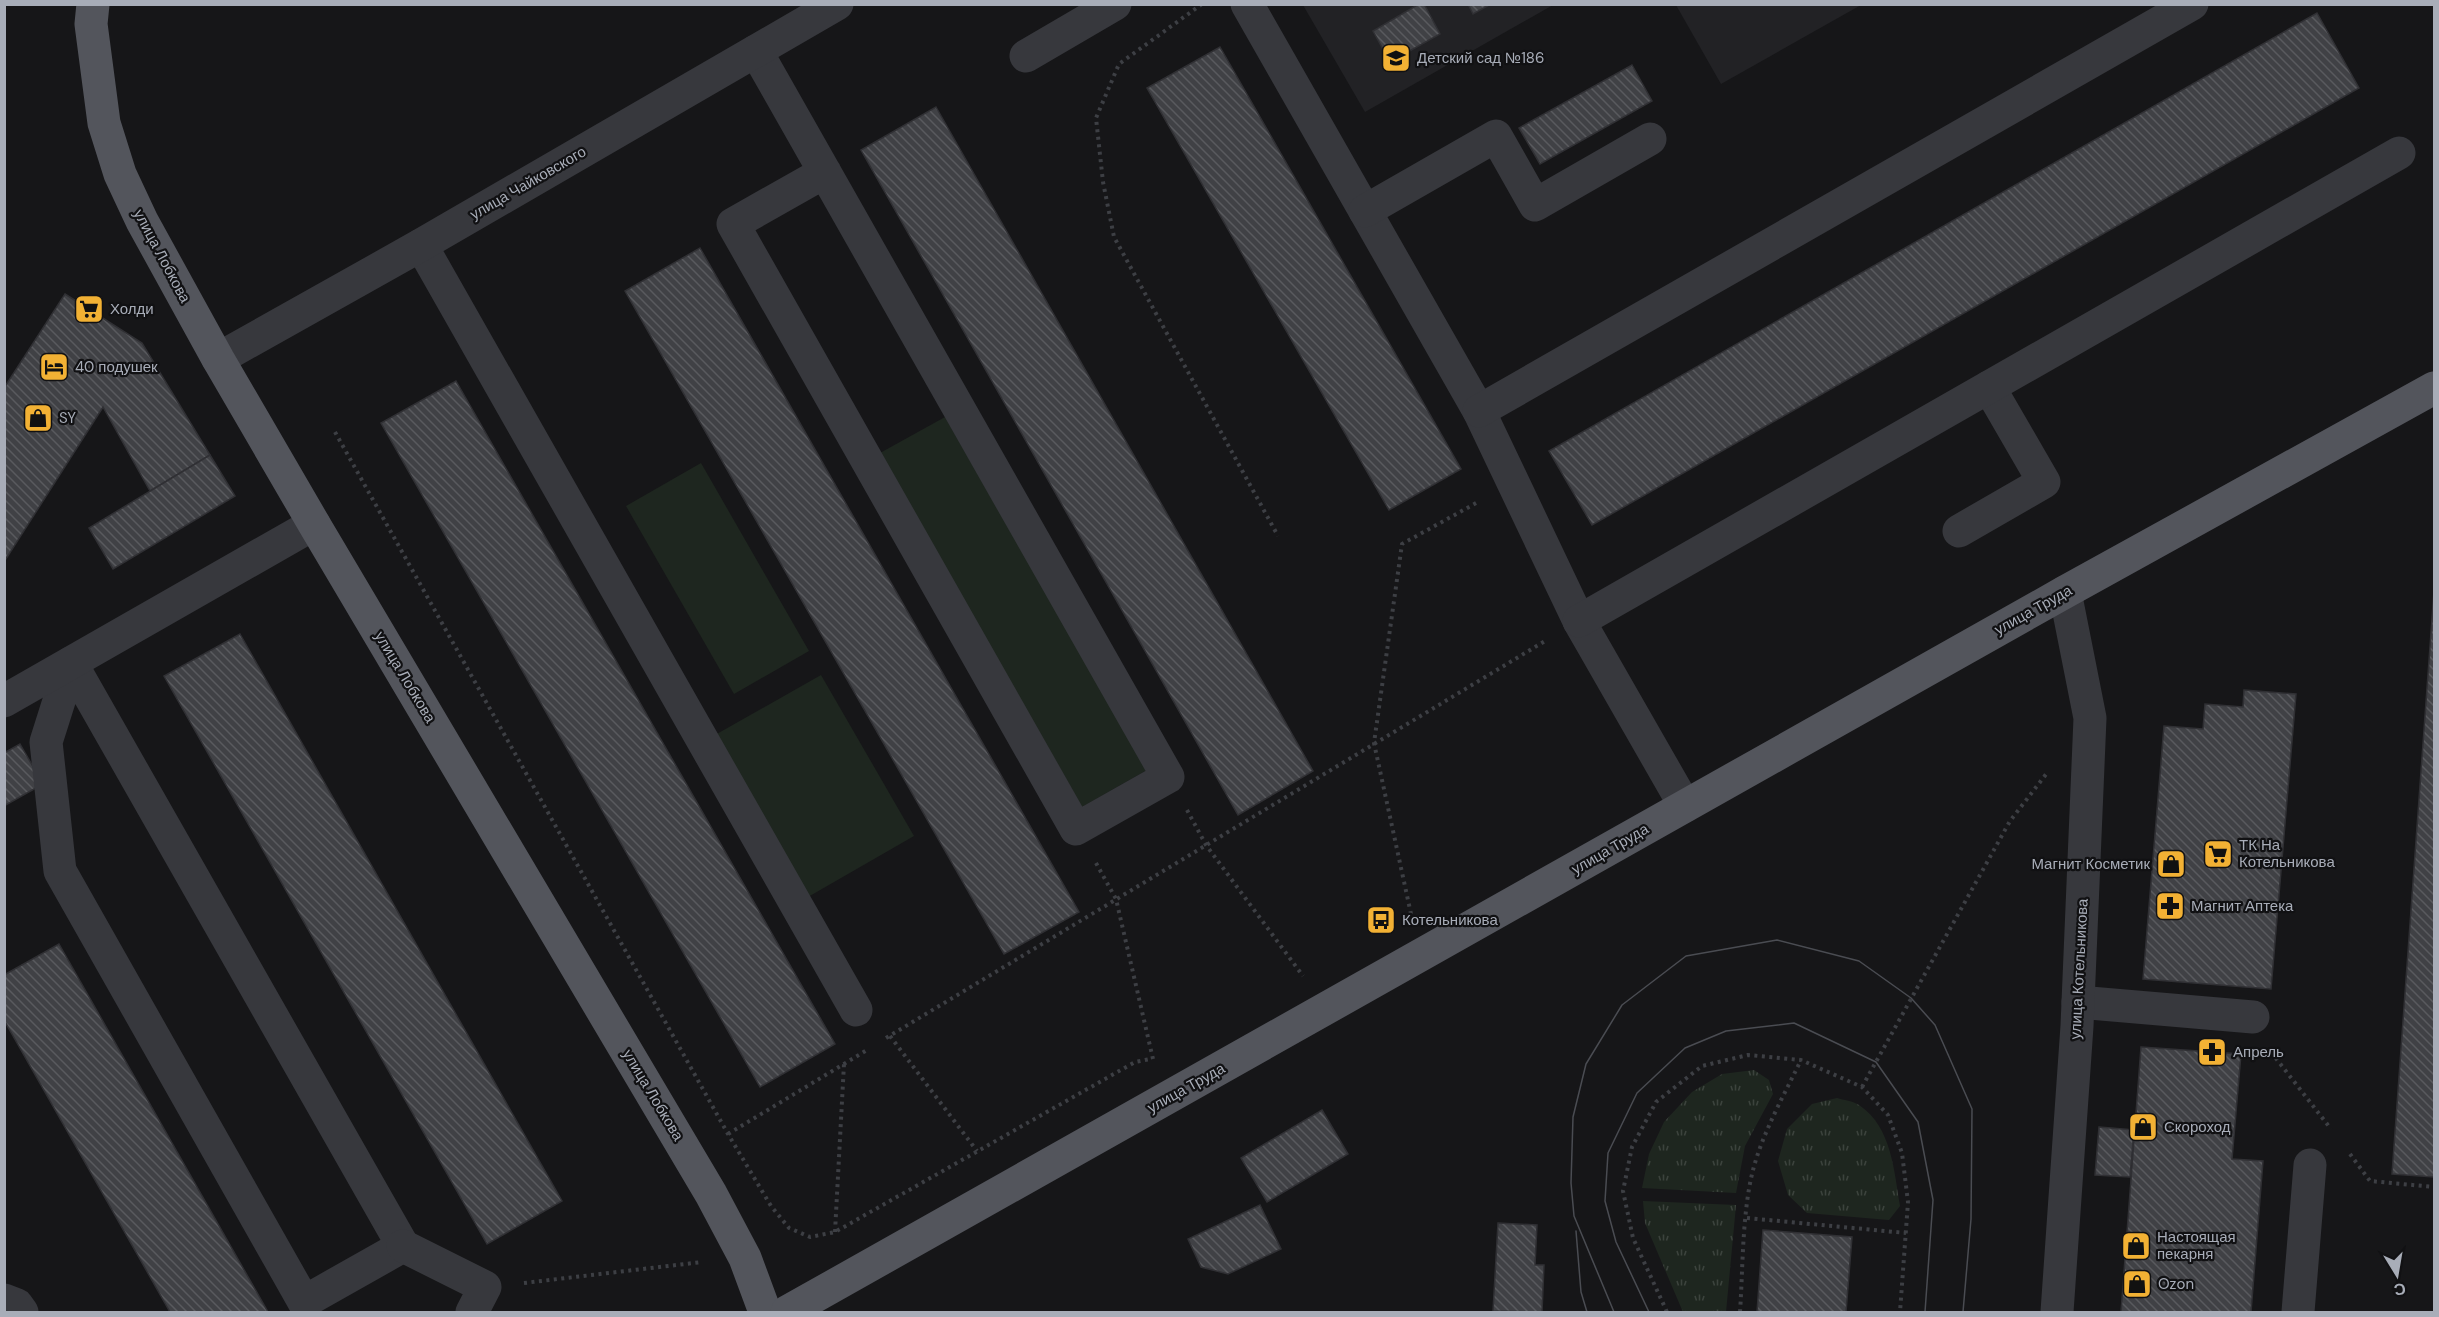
<svg xmlns="http://www.w3.org/2000/svg" width="2439" height="1317" font-family="'DM Sans',sans-serif">
<style>
.built{fill:#222225}
.grass{fill:url(#grass-tufts)}
.green{fill:#1e261f}
.building{fill:url(#building-back-hatch);stroke:#303034;stroke-width:1.5}
.lines{fill:none;stroke-linecap:round;stroke-linejoin:round}
.path{stroke:#3d3f44;stroke-width:4;stroke-dasharray:3 4.5;stroke-linecap:butt}
.minor{stroke:#37383d;stroke-width:33}
.major{stroke:#53555c;stroke-width:33}
.tram{stroke:#4a4c52;stroke-width:1.5}
.labels{text-anchor:middle;stroke-width:4.5;stroke-linejoin:round;paint-order:stroke}
.poi-label{font-size:15px;fill:#a8adb8;stroke:#111113;text-anchor:start}
.street-label{font-size:15px;fill:#a8adb8;stroke:#111113}
</style>
<defs>
<pattern id="grass-tufts" width="24" height="20" patternUnits="userSpaceOnUse" patternTransform="scale(1.5)"><rect width="24" height="20" fill="#1e261f"/><path d="M3 7l-1-3M5 7V3M7 7l1-3M15 17l-1-3M17 17v-4M19 17l1-3" fill="none" stroke="#3c433d"/></pattern>
<pattern id="building-back-hatch" width="6" height="6" patternUnits="userSpaceOnUse" patternTransform="scale(1.5)"><rect width="6" height="6" fill="#404145"/><path d="M-1 5l2 2M0 0l6 6M5-1l2 2" fill="none" stroke="#595a5e"/></pattern>
</defs>
<rect width="100%" height="100%" fill="#161618"/>
<g class="built">
<path d="M 1303,5 L 1553,5 L 1365,112 Z"/>
<path d="M 1676,5 L 1861,5 L 1721,84 Z"/>
</g>
<g class="grass">
<path d="M 1754,1070 L 1769,1080 L 1773,1094 L 1745,1146 L 1736,1193 L 1642,1188 L 1649,1154 L 1664,1122 L 1692,1092 L 1722,1074 Z"/>
<path d="M 1837,1098 C 1843,1100 1853,1101 1859,1105 C 1892,1127 1894,1172 1900,1206 L 1889,1220 L 1807,1213 L 1788,1195 L 1778,1161 L 1787,1129 L 1812,1104 Z"/>
<path d="M 1643,1201 L 1736,1205 L 1726,1312 L 1683,1312 L 1645,1223 Z"/>
</g>
<g class="green">
<path d="M 945,417 L 1147,770 L 1082,807 L 880,453 Z"/>
<path d="M 701,463 L 809,651 L 734,694 L 626,506 Z"/>
<path d="M 821,675 L 914,836 L 808,897 L 715,735 Z"/>
</g>
<g class="building">
<path d="M 1419,4 L 1424,4 L 1440,34 L 1390,62 L 1373,31 Z"/>
<path d="M 1468,4 L 1491,4 L 1473,14 Z"/>
<path d="M 2317,13 L 2359,88 L 1592,525 L 1549,451 Z"/>
<path d="M 1220,47 L 1461,469 L 1389,510 L 1147,88 Z"/>
<path d="M 1632,65 L 1652,101 L 1540,164 L 1519,128 Z"/>
<path d="M 936,107 L 1313,771 L 1238,815 L 861,150 Z"/>
<path d="M 700,248 L 1079,912 L 1004,954 L 625,291 Z"/>
<path d="M 65,294 L 142,343 L 210,455 L 150,491 L 103,407 L 4,562 L 4,388 Z"/>
<path d="M 456,381 L 835,1044 L 760,1087 L 381,423 Z"/>
<path d="M 210,455 L 235,496 L 113,569 L 89,528 Z"/>
<path d="M 2434,591 L 2434,1177 L 2392,1174 Z"/>
<path d="M 240,634 L 562,1201 L 487,1244 L 164,676 Z"/>
<path d="M 2244,690 L 2296,694 L 2271,989 L 2143,979 L 2164,726 L 2203,729 L 2205,704 L 2243,707 Z"/>
<path d="M 20,744 L 43,784 L 4,806 L 4,753 Z"/>
<path d="M 59,944 L 268,1312 L 170,1312 L 4,1020 L 4,975 Z"/>
<path d="M 2141,1047 L 2241,1054 L 2232,1159 L 2263,1161 L 2251,1312 L 2121,1312 Z"/>
<path d="M 1322,1110 L 1348,1154 L 1267,1202 L 1241,1158 Z"/>
<path d="M 2099,1127 L 2134,1130 L 2130,1177 L 2095,1175 Z"/>
<path d="M 1260,1205 L 1281,1249 L 1228,1274 L 1201,1267 L 1188,1239 Z"/>
<path d="M 1498,1223 L 1537,1225 L 1535,1265 L 1544,1265 L 1542,1312 L 1493,1311 Z"/>
<path d="M 1763,1230 L 1852,1237 L 1846,1312 L 1757,1312 Z"/>
</g>
<g class="lines">
<g class="path">
<path d="M 1202,4 L 1119,64 L 1096,118 L 1103,182 L 1114,237 L 1278,536"/>
<path d="M 335,432 L 728,1134 L 771,1206 L 789,1228 L 810,1237 L 835,1232 L 1135,1062 L 1150,1059"/>
<path d="M 1187,810 L 1206,845 L 1303,976"/>
<path d="M 1096,863 L 1116,899 L 1153,1059"/>
<path d="M 1411,914 L 1374,743 L 1402,544 L 1478,502"/>
<path d="M 890,1036 L 977,1151"/>
<path d="M 886,1038 L 1545,641"/>
<path d="M 2271,1052 L 2331,1129"/>
<path d="M 1862,1087 L 2010,821 L 2047,773"/>
<path d="M 728,1134 L 867,1050"/>
<path d="M 2350,1154 L 2370,1181 L 2434,1187"/>
<path d="M 1747,1218 L 1906,1233"/>
<path d="M 835,1232 L 844,1064"/>
<path d="M 524,1283 L 702,1262"/>
<path d="M 1667,1312 L 1633,1238 L 1623,1191 L 1632,1147 L 1656,1102 L 1702,1066 L 1748,1055 L 1801,1060 L 1862,1087 L 1888,1115 L 1902,1153 L 1908,1202 L 1900,1312"/>
<path d="M 1740,1312 C 1743,1268 1742,1213 1753,1170 C 1763,1132 1784,1095 1801,1060"/>
</g>
<g class="minor">
<path d="M 1247,4 L 1479,411 L 1579,621 L 1685,806"/>
<path d="M 756,51 L 1168,777 L 1076,829 L 733,224 L 825,172"/>
<path d="M 1026,56 L 1115,4"/>
<path d="M 1365,211 L 1496,136 L 1535,205 L 1650,139"/>
<path d="M 421,245 L 856,1010"/>
<path d="M 218,359 L 421,245 L 837,4"/>
<path d="M 1479,411 L 2192,4"/>
<path d="M 1959,531 L 2044,482 L 1989,387"/>
<path d="M 1579,621 L 2399,153"/>
<path d="M 71,663 L 403,1246 L 304,1302 L 60,871 L 46,742 Z"/>
<path d="M 4,701 L 314,524"/>
<path d="M 2078,1002 L 2253,1017"/>
<path d="M 403,1246 L 485,1287 L 472,1312"/>
<path d="M 4,1300 L 17,1305 L 22,1312"/>
<path d="M 2057,1312 L 2077,1026 L 2090,718 L 2065,592"/>
<path d="M 2298,1312 L 2310,1165"/>
</g>
<g class="major">
<path d="M 93,4 L 91,24 L 104,123 L 120,174 L 142,221 L 218,359 L 314,524 L 711,1194 L 745,1258 L 765,1312"/>
<path d="M 787,1312 L 2065,592 L 2434,388"/>
</g>
<g class="tram">
<path d="M 1576,1231 L 1581,1292 L 1587,1312"/>
<path d="M 1614,1312 L 1574,1216 L 1571,1183 L 1573,1117 L 1586,1064 L 1622,1005 L 1686,956 L 1777,940 L 1859,961 L 1911,998 L 1935,1025 L 1972,1109 L 1971,1219 L 1963,1312"/>
<path d="M 1649,1312 L 1616,1242 L 1605,1201 L 1608,1153 L 1637,1093 L 1685,1048 L 1726,1031 L 1794,1023 L 1876,1062 L 1918,1122 L 1933,1200 L 1925,1312"/>
</g>
</g>
<defs>
<g id="school-square" transform="scale(1.5)"><rect x="-9" y="-9" width="18" height="18" rx="4" fill="#f2b134" stroke="#111113"/><path d="M0-5L7-2L0 1L-7-2ZM-4 1L0 2.5L4 1V4Q0 6-4 4Z" fill="#111"/></g>
<g id="supermarket-square" transform="scale(1.5)"><rect x="-9" y="-9" width="18" height="18" rx="4" fill="#f2b134" stroke="#111113"/><path d="M-6-5.5h2.5l.6 2H6L4.5 2H-2.5L-4.4-4H-6ZM-1.5 3.2a1.3 1.3 0 1 0 .1 0ZM3 3.2a1.3 1.3 0 1 0 .1 0Z" fill="#111"/></g>
<g id="hotel-square" transform="scale(1.5)"><rect x="-9" y="-9" width="18" height="18" rx="4" fill="#f2b134" stroke="#111113"/><path d="M-6-4.5h1.5V1H6V5H4.5V3h-9V5H-6ZM-4 0a1.8 1.8 0 1 1 3.6 0ZM.5 0V-2.5h3Q6-2.5 6 0Z" fill="#111"/></g>
<g id="shop-square" transform="scale(1.5)"><rect x="-9" y="-9" width="18" height="18" rx="4" fill="#f2b134" stroke="#111113"/><path d="M-5-2.5h2.3a2.7 3.5 0 0 1 5.4 0H5L5.5 6h-11ZM-1.5-2.5h3a1.5 2.3 0 0 0-3 0Z" fill="#111"/></g>
<g id="pharmacy-square" transform="scale(1.5)"><rect x="-9" y="-9" width="18" height="18" rx="4" fill="#f2b134" stroke="#111113"/><path d="M-2-6h4v4h4v4h-4v4h-4v-4h-4v-4h4Z" fill="#111"/></g>
<g id="bus-square" transform="scale(1.5)"><rect x="-9" y="-9" width="18" height="18" rx="4" fill="#f2b134" stroke="#111113"/><path d="M-5-6H5V4H4V6H2V4H-2V6H-4V4H-5ZM-3.5-4V0h7V-4ZM-3.5 1.2v1.5H-2V1.2ZM2 1.2v1.5H3.5V1.2Z" fill="#111"/></g>
</defs>
<g fill-rule="evenodd">
<use href="#school-square" x="1396" y="58"/>
<use href="#supermarket-square" x="89" y="309"/>
<use href="#hotel-square" x="54" y="367"/>
<use href="#shop-square" x="38" y="418"/>
<use href="#supermarket-square" x="2218" y="854"/>
<use href="#shop-square" x="2171" y="864"/>
<use href="#pharmacy-square" x="2170" y="906"/>
<use href="#bus-square" x="1381" y="920"/>
<use href="#pharmacy-square" x="2212" y="1052"/>
<use href="#shop-square" x="2143" y="1127"/>
<use href="#shop-square" x="2136" y="1246"/>
<use href="#shop-square" x="2137" y="1284"/>
</g>
<g class="labels">
<g class="poi-label">
<text x="1417" y="63">Детский сад №186</text>
<text x="110" y="314">Холди</text>
<text x="75" y="372">40 подушек</text>
<text x="59" y="423">SY</text>
<text x="2239" y="850">ТК На<tspan x="2239" dy="17">Котельникова</tspan></text>
<text x="2150" y="869" text-anchor="end">Магнит Косметик</text>
<text x="2191" y="911">Магнит Аптека</text>
<text x="1402" y="925">Котельникова</text>
<text x="2233" y="1057">Апрель</text>
<text x="2164" y="1132">Скороход</text>
<text x="2157" y="1242">Настоящая<tspan x="2157" dy="17">пекарня</tspan></text>
<text x="2158" y="1289">Ozon</text>
</g>
<g class="street-label">
<text transform="translate(528 183) rotate(-30)" y="5">улица Чайковского</text>
<text transform="translate(162 256) rotate(62)" y="5">улица Лобкова</text>
<text transform="translate(2033 610) rotate(-29)" y="5">улица Труда</text>
<text transform="translate(405 677) rotate(59)" y="5">улица Лобкова</text>
<text transform="translate(1610 849) rotate(-30)" y="5">улица Труда</text>
<text transform="translate(2079 969) rotate(-87)" y="5">улица Котельникова</text>
<text transform="translate(1186 1088) rotate(-29)" y="5">улица Труда</text>
<text transform="translate(653 1095) rotate(59)" y="5">улица Лобкова</text>
</g>
</g>
<rect width="2439" height="1317" fill="none" stroke="#a8adb8" stroke-width="12"/>
<g transform="translate(2397 1275) rotate(169)" stroke="#111113" stroke-width="4.5" paint-order="stroke">
<path d="M0-4.5L10 22L0 15L-10 22Z" fill="#a8adb8"/>
<text y="-9" font-size="16" font-weight="bold" text-anchor="middle" fill="#a8adb8">С</text>
</g>
</svg>
